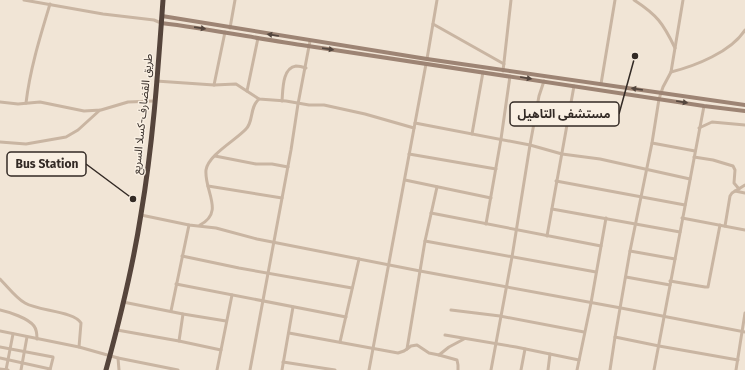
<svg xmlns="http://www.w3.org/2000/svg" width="745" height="370" font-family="'Fira Sans','Noto Sans Arabic',sans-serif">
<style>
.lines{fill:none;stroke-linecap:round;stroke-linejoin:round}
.street{stroke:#c9b5a2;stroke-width:3}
.secondary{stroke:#9d8474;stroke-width:4}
.highway{stroke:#55443b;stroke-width:5}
.oneway{fill:#53453d}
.labels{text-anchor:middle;stroke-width:3;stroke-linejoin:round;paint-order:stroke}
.street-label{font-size:11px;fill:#332a25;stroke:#f9efe2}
.leader{fill:none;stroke:#332a25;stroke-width:1.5}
.callout-dot{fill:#332a25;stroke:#f9efe2;stroke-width:1.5}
.callout{fill:#f9efe2;stroke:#332a25;stroke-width:1.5}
.callout-label{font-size:12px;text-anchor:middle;font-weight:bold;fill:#332a25}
</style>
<rect width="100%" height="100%" fill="#f1e5d6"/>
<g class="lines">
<g class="street">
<path d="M 24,0 L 103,14 L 154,20 L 161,23"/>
<path d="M 634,0 C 657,15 663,23 675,48"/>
<path d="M 433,24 L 504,64"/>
<path d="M 230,28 L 235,0"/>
<path d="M 427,59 L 437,0"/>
<path d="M 503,71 L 511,0"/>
<path d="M 671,72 C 695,66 731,52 745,30"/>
<path d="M 156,81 L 214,85 L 236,84 L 259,99 L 286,101 L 309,105 L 324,105 L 365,114 L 414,128"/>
<path d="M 601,84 L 615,0"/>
<path d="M 214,85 L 225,32"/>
<path d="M 247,91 L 258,38"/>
<path d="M 282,101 C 283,90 282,68 296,66 C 299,66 303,67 306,68"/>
<path d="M 0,102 L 18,104 L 40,102 L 84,111 L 101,110 L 128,102 L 154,101"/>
<path d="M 26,103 C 30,69 40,37 50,4"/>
<path d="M 415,123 L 530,145 L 562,154 L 600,159 L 690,179"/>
<path d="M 699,128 L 712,122 L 745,125"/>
<path d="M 472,134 L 483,72"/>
<path d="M 0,142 L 26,144 L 66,137 L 78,130 L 100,110"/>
<path d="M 652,143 L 695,151"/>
<path d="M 409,154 L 496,169"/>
<path d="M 215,156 L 256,164 L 272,164 L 288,167"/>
<path d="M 694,157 L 713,160 L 733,166 L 735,170 L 734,183 L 739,189"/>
<path d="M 405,180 L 491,198"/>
<path d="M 556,181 L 685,205"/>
<path d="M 208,186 L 282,198"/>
<path d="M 735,191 L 745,193"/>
<path d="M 552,209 L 680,232"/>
<path d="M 431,213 L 601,246"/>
<path d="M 141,215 L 189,225 L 216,228 L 257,239 L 420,271 L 621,308 L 745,332"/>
<path d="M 682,218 L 745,230"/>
<path d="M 486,224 L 501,139 L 510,76"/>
<path d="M 200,225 C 225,212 204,191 206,170 C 208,155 236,140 246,129 C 254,121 249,108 259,99"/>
<path d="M 725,226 L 730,196 L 732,193 L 745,185"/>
<path d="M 547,236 L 574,86"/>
<path d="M 425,241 L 596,272"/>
<path d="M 630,251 L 675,259"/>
<path d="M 182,256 L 239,268 L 352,288"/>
<path d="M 626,277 L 670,285"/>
<path d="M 0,279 C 8,287 16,298 25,303 C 38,311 74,311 81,323 L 79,347"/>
<path d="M 670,281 L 705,287 L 708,287 L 720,225"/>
<path d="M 176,284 L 346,317"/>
<path d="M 123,302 L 183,314 L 226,321"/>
<path d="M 0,310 C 9,312 28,318 34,326 C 37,330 37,335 37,339"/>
<path d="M 451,310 L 500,316 L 584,332"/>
<path d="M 171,311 L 189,225"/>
<path d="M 117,330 L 179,341 L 221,350"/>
<path d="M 0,331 L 79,347 L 118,358 L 178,370"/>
<path d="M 289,333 L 398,353 L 404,351 L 407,349 L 425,241 L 437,187"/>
<path d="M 445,335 L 516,347 L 579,360"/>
<path d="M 615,337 L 659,346 L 738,360"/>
<path d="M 179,341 L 183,314"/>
<path d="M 340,342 L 359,259"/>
<path d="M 0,347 L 53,357 L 53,358 L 50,370"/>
<path d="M 407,349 L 411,346 L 417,345 L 429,353 L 439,355 L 449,347 L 464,339"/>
<path d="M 439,355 L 457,360 L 458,365 L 458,370"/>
<path d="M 0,358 L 50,369"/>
<path d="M 118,358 L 119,370"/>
<path d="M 283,362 L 335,370"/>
<path d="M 0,369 L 8,370"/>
<path d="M 6,370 L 13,334"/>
<path d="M 21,370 L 27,337"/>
<path d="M 217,370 L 232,295"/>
<path d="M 250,370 L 291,150 L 298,104 L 310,41"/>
<path d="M 282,370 L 293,307"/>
<path d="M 369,370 L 426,64"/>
<path d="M 491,370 L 512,257 L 530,145 L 539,96 L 544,81"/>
<path d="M 521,370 L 525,349"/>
<path d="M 548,370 L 550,354"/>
<path d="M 577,370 L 591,303 L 606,218"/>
<path d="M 610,370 L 615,337 L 630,251 L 652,143 L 659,99 L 663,87 L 671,72 L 683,0"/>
<path d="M 654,370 L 704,106"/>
<path d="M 736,370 L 745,313"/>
</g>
<g class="secondary">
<path d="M 162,16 L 427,59 L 745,105"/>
<path d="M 161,23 C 211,29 259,39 308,46 C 440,65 572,85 704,106 L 745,111"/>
</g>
<path class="highway" d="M 106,370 C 120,319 133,266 141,214 C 153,144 158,70 163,0"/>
</g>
<defs><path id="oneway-solid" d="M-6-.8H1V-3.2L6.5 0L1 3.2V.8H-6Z"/></defs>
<g class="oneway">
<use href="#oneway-solid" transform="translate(200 28) rotate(8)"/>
<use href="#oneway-solid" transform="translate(273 35) rotate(-171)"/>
<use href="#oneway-solid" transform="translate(328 49) rotate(8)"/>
<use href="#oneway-solid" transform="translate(526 78) rotate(9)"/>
<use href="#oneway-solid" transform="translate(637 89) rotate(-171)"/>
<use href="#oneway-solid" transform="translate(682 102) rotate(9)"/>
</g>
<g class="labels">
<g class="street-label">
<text transform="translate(142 114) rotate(-84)" y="4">طريق القضارف-كسلا السريع</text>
</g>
</g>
<path class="leader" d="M635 56L619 114M133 199L86 164"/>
<g class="callout-dot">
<circle cx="635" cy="56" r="4"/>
<circle cx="133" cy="199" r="4"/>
</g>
<g class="callout">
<rect x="510" y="102" width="109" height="24" rx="4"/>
<rect x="7" y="152" width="79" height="24" rx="4"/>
</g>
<g class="callout-label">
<text x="564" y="118">مستشفى التاهيل</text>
<text x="47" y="168">Bus Station</text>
</g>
</svg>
